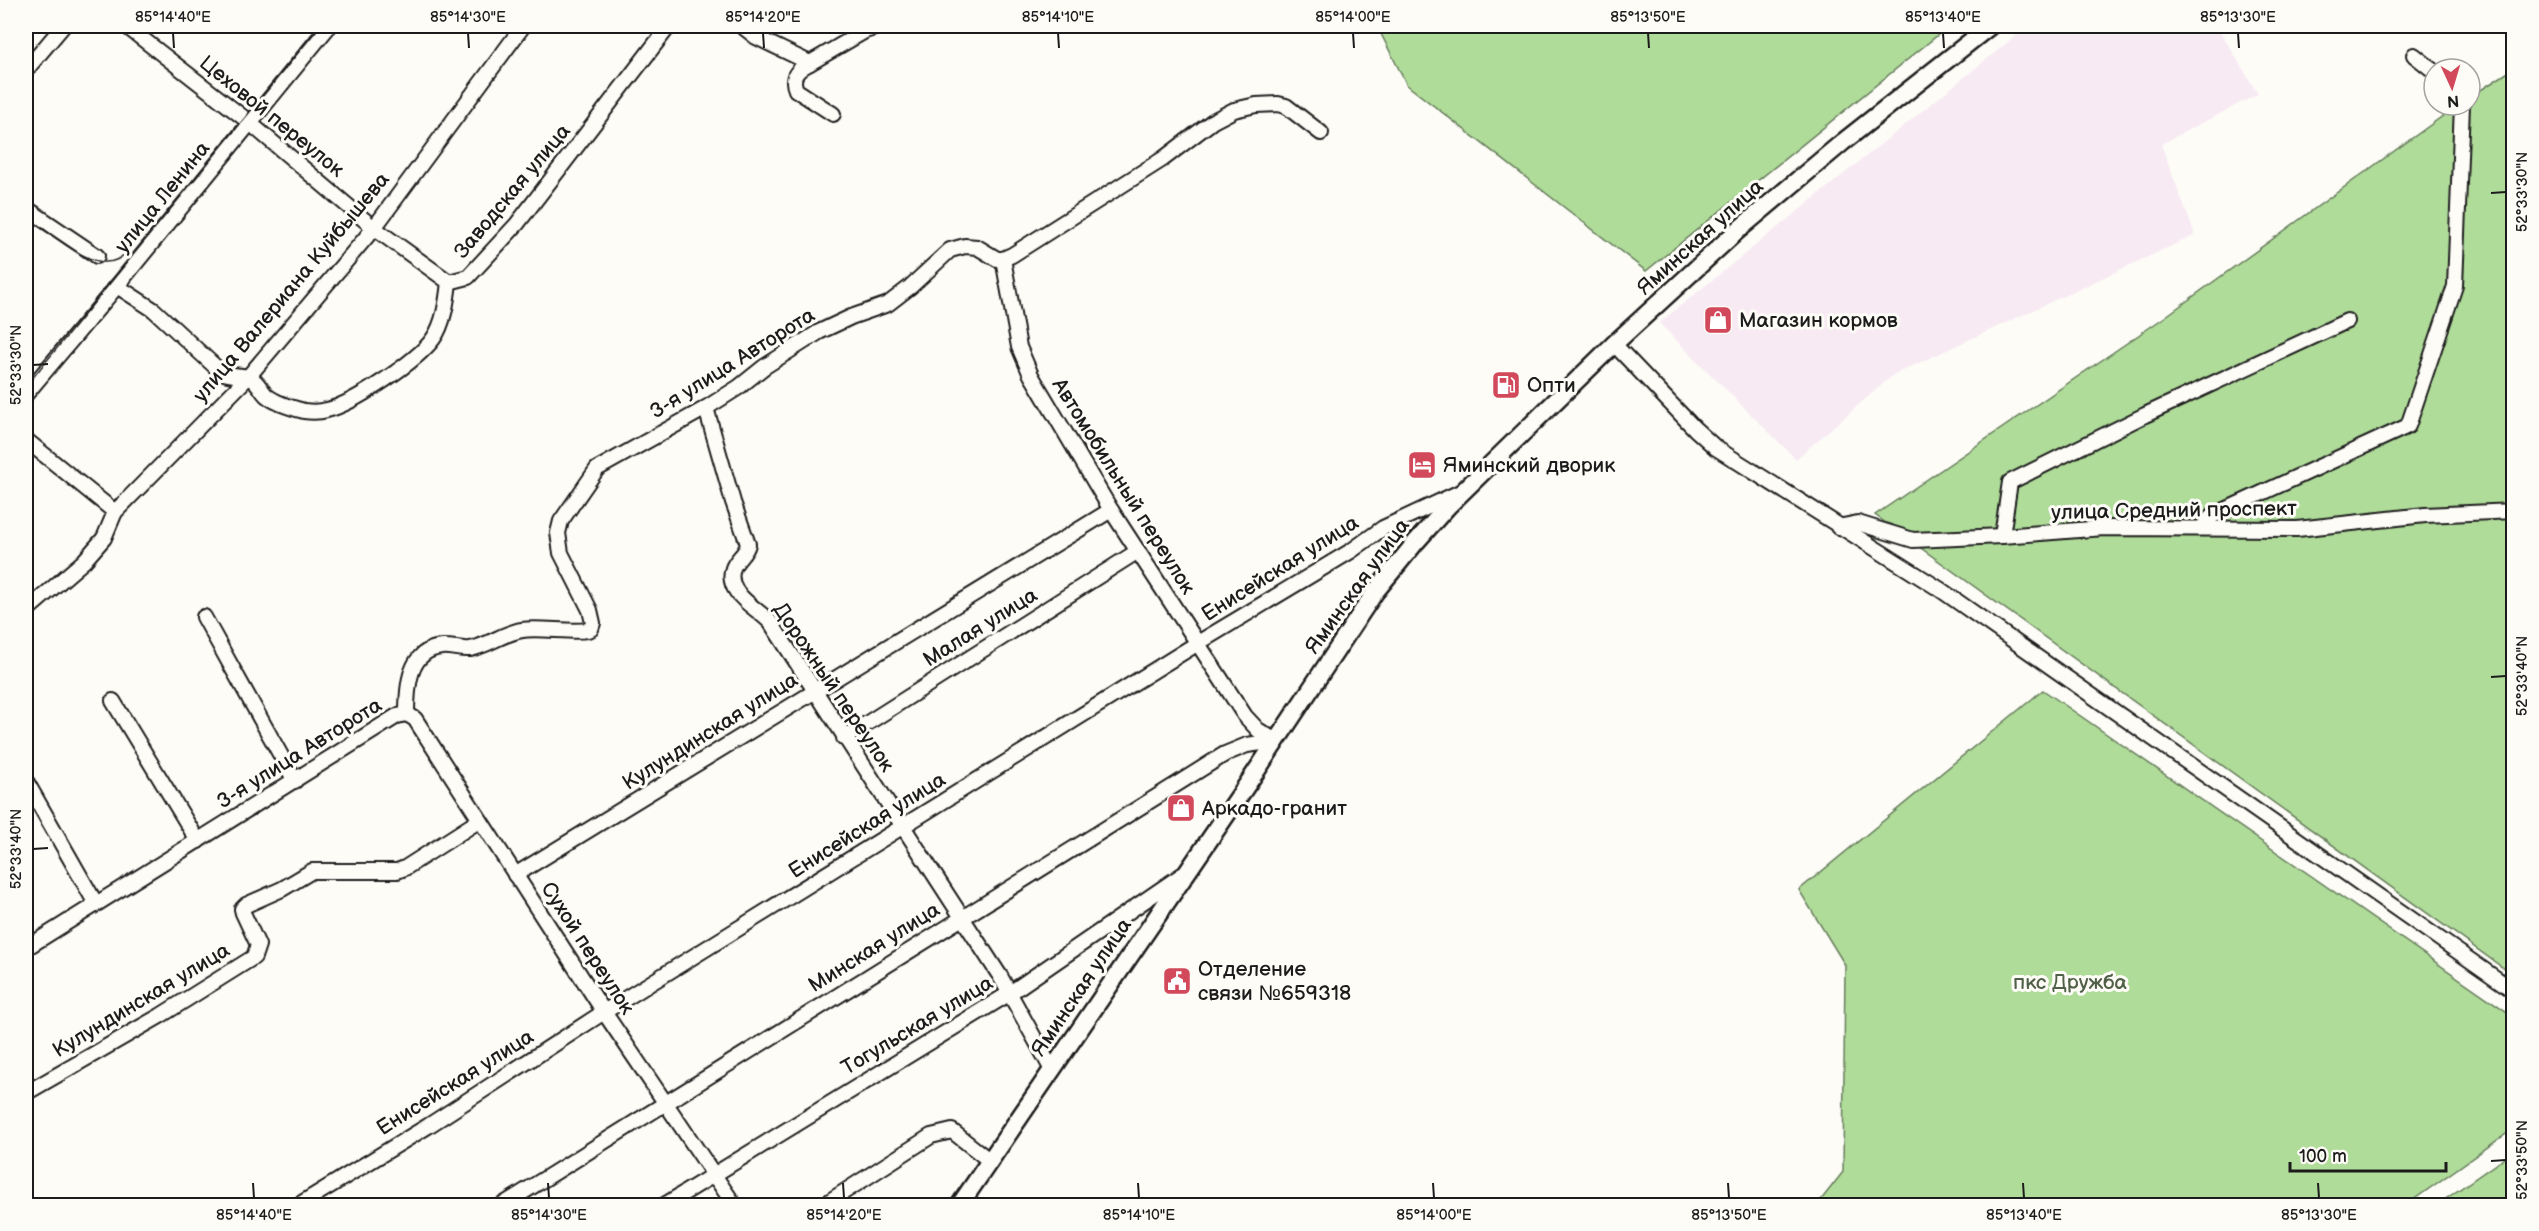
<svg xmlns="http://www.w3.org/2000/svg" width="2539" height="1231" font-family="'Balsamiq Sans',sans-serif">
<style>
.built{fill:#f7eaf3}
.green{fill:#b0dc9a;stroke:#667c5b;stroke-width:1.5}
.lines{fill:none;stroke-linecap:round;stroke-linejoin:round}
.minor-casing{stroke:#1c1c1c;stroke-width:18}
.major-casing{stroke:#1c1c1c;stroke-width:21}
.minor{stroke:#fdfcf7;stroke-width:14}
.major{stroke:#fdfcf7;stroke-width:16}
.tram{stroke:#1c1c1c;stroke-width:1.5}
.ticks{fill:none;stroke:#1c1c1c;stroke-width:2}
.labels{text-anchor:middle;stroke-width:6;stroke-linejoin:round;paint-order:stroke}
.street-label{font-size:21px;fill:#1c1c1c;stroke:#fdfcf7}
.poi-label{font-size:21px;fill:#1c1c1c;stroke:#fdfcf7;text-anchor:start}
.park-label{font-size:21px;fill:#505f48;stroke:#fdfcf7}
.neatline{fill:none;stroke:#1c1c1c;stroke-width:2}
.ticks-label{font-size:15px;text-anchor:middle;fill:#1c1c1c}
</style>
<rect width="100%" height="100%" fill="#fdfcf7"/>
<filter id="ink" filterUnits="userSpaceOnUse"><feTurbulence type="fractalNoise" baseFrequency=".0167" numOctaves="2"/><feDisplacementMap in="SourceGraphic" scale="12" xChannelSelector="R" yChannelSelector="G"/><feConvolveMatrix kernelMatrix="1 2 1 2 8 2 1 2 1" color-interpolation-filters="sRGB"/></filter>
<g filter="url(#ink)">
<path class="built" d="M 2028,26 L 2217,26 L 2258,94 L 2161,144 L 2195,235 L 1893,375 L 1796,459 L 1659,323 Z"/>
<g class="green">
<path d="M 1377,26 L 1949,26 L 1646,271 L 1407,85 Z"/>
<path d="M 2513,69 L 2513,975 L 1875,515 L 2162,319 L 2458,105 L 2470,105 L 2470,97 Z"/>
<path d="M 2043,690 L 2513,1016 L 2513,1129 L 2406,1205 L 1817,1205 L 1843,1172 L 1845,965 L 1799,890 Z"/>
<path d="M 2513,1152 L 2513,1205 L 2437,1205 Z"/>
</g>
<g class="lines">
<g class="minor-casing">
<g id="minor">
<path d="M 126,26 L 244,118 L 374,228 L 449,282"/>
<path d="M 742,26 L 756,37 L 810,63 C 798,69 790,76 796,90 L 833,114"/>
<path d="M 2414,55 L 2434,71"/>
<path d="M 810,63 L 865,31 L 881,26"/>
<path d="M 26,70 L 63,26"/>
<path d="M 26,208 L 97,256"/>
<path d="M 1003,259 L 1019,347 L 1031,375 L 1111,510 L 1245,716 L 1258,730 L 1276,741"/>
<path d="M 117,286 L 154,310 L 220,371 C 230,377 241,374 251,378 C 258,382 261,390 266,395 C 275,403 292,408 304,411 C 311,412 320,412 327,410 C 353,404 417,361 433,339 C 444,324 447,300 449,282 L 468,277 L 517,224 L 669,26"/>
<path d="M 1614,344 L 1695,429 L 1716,448 L 1941,590 L 2514,991"/>
<path d="M 26,394 L 117,286 L 329,26"/>
<path d="M 706,408 L 733,502 L 748,544 C 746,554 737,558 733,568 C 724,593 756,607 771,623 L 1000,976 L 1052,1070"/>
<path d="M 26,440 L 115,512"/>
<path d="M 1838,527 L 1858,523 L 1913,540 L 2002,536 L 2104,528 L 2297,529 L 2425,515 L 2514,511"/>
<path d="M 2202,528 L 2212,516 L 2408,426 L 2455,286 L 2462,105"/>
<path d="M 2002,536 L 2010,482 L 2145,415 L 2347,321"/>
<path d="M 26,611 L 84,561 L 104,538 L 115,512 L 248,377 L 374,228 L 523,26"/>
<path d="M 204,617 L 295,781"/>
<path d="M 113,701 L 198,841"/>
<path d="M 407,714 C 407,688 408,650 442,647 C 451,646 460,650 470,649 C 488,646 503,633 522,630 C 541,627 579,634 591,629 L 593,623 L 590,610 L 561,553 L 558,533 L 561,521 L 597,469 L 706,408 L 739,387 L 764,367 L 819,332 L 851,317 L 888,304 L 910,287 L 950,250 L 965,246 L 977,247 L 997,259 L 1003,259 L 1012,255 L 1163,159 L 1213,121 L 1234,110 L 1256,105 L 1278,104 L 1286,106 L 1321,133"/>
<path d="M 407,714 L 415,719 L 604,1012 L 735,1206"/>
<path d="M 844,738 L 1138,551"/>
<path d="M 26,781 L 96,904"/>
<path d="M 515,875 L 1111,510"/>
<path d="M 26,948 L 397,716 L 407,714"/>
<path d="M 26,1093 L 160,1016 L 254,957 L 258,945 L 243,913 L 242,909 L 246,905 L 282,889 L 312,871 L 397,871 L 405,868 L 480,820"/>
<path d="M 297,1206 L 428,1126 L 604,1012 L 1198,643 L 1351,551 L 1383,528 L 1458,493"/>
<path d="M 501,1206 L 1225,754 L 1247,745 L 1276,741"/>
<path d="M 663,1206 L 1010,993 L 1182,875"/>
<path d="M 822,1206 L 931,1136 L 952,1131 L 990,1161"/>
</g>
</g>
<g class="major-casing">
<path id="major" d="M 959,1206 L 1255,773 L 1375,592 L 1415,543 L 1448,506 L 1614,344 L 1737,231 L 1843,142 L 1990,26"/>
</g>
<use href="#minor" class="minor"/>
<use href="#major" class="major"/>
<g class="tram">
<path d="M 26,216 C 45,229 80,260 103,262 C 114,263 121,258 128,251"/>
<path d="M 26,386 L 320,26"/>
</g>
</g>
</g>
<path class="ticks" d="M 173,33 L 174,48M 468,33 L 469,48M 763,33 L 764,48M 1058,33 L 1059,48M 1353,33 L 1354,48M 1648,33 L 1649,48M 1943,33 L 1944,48M 2238,33 L 2239,48M 2491,193 L 2506,192M 33,365 L 48,364M 2491,677 L 2506,676M 33,849 L 48,848M 2491,1161 L 2506,1160M 253,1183 L 254,1198M 548,1183 L 549,1198M 843,1183 L 844,1198M 1138,1183 L 1139,1198M 1433,1183 L 1434,1198M 1728,1183 L 1729,1198M 2023,1183 L 2024,1198M 2318,1183 L 2319,1198"/>
<defs>
<g id="shop-square" transform="scale(1.5)"><rect x="-9" y="-9" width="18" height="18" rx="4" fill="#d1495b" stroke="#fdfcf7"/><path d="M-5-2.5h2.3a2.7 3.5 0 0 1 5.4 0H5L5.5 6h-11ZM-1.5-2.5h3a1.5 2.3 0 0 0-3 0Z" fill="#fff"/></g>
<g id="fuel-square" transform="scale(1.5)"><rect x="-9" y="-9" width="18" height="18" rx="4" fill="#d1495b" stroke="#fdfcf7"/><path d="M-5.5-6h7V0h2V4h1.3V-2.5L3-4.5l.8-.8L6-3V5H2.5V1h-1V6h-7ZM-4.2-4.7v3.2H.2V-4.7Z" fill="#fff"/></g>
<g id="hotel-square" transform="scale(1.5)"><rect x="-9" y="-9" width="18" height="18" rx="4" fill="#d1495b" stroke="#fdfcf7"/><path d="M-6-4.5h1.5V1H6V5H4.5V3h-9V5H-6ZM-4 0a1.8 1.8 0 1 1 3.6 0ZM.5 0V-2.5h3Q6-2.5 6 0Z" fill="#fff"/></g>
<g id="civic-square" transform="scale(1.5)"><rect x="-9" y="-9" width="18" height="18" rx="4" fill="#d1495b" stroke="#fdfcf7"/><path d="M-.6-6.5H3V-4.5H.6V-3L4-1V1h2V6H-6V1h2V-1L-.6-3ZM-1.2 2.5V6h2.4V2.5Z" fill="#fff"/></g>
</defs>
<g fill-rule="evenodd">
<use href="#shop-square" x="1718" y="320"/>
<use href="#fuel-square" x="1506" y="385"/>
<use href="#hotel-square" x="1422" y="465"/>
<use href="#shop-square" x="1181" y="808"/>
<use href="#civic-square" x="1177" y="981"/>
</g>
<g class="labels">
<g class="street-label">
<text transform="translate(272 116) rotate(39)" y="7">Цеховой переулок</text>
<text transform="translate(512 191) rotate(-50)" y="7">Заводская улица</text>
<text transform="translate(162 197) rotate(-51)" y="7">улица Ленина</text>
<text transform="translate(1700 237) rotate(-42)" y="7">Яминская улица</text>
<text transform="translate(291 287) rotate(-50)" y="7">улица Валериана Куйбышева</text>
<text transform="translate(732 363) rotate(-32)" y="7">3-я улица Авторота</text>
<text transform="translate(1124 486) rotate(58)" y="7">Автомобильный переулок</text>
<text transform="translate(2174 510) rotate(-1)" y="7">улица Средний проспект</text>
<text transform="translate(1280 568) rotate(-32)" y="7">Енисейская улица</text>
<text transform="translate(1357 586) rotate(-54)" y="7">Яминская улица</text>
<text transform="translate(980 627) rotate(-32)" y="7">Малая улица</text>
<text transform="translate(834 687) rotate(56)" y="7">Дорожный переулок</text>
<text transform="translate(710 731) rotate(-32)" y="7">Кулундинская улица</text>
<text transform="translate(299 753) rotate(-32)" y="7">3-я улица Авторота</text>
<text transform="translate(867 825) rotate(-32)" y="7">Енисейская улица</text>
<text transform="translate(874 947) rotate(-32)" y="7">Минская улица</text>
<text transform="translate(588 948) rotate(57)" y="7">Сухой переулок</text>
<text transform="translate(1081 987) rotate(-56)" y="7">Яминская улица</text>
<text transform="translate(141 1000) rotate(-31)" y="7">Кулундинская улица</text>
<text transform="translate(917 1025) rotate(-31)" y="7">Тогульская улица</text>
<text transform="translate(455 1082) rotate(-32)" y="7">Енисейская улица</text>
</g>
<g class="poi-label">
<text x="1739" y="327">Магазин кормов</text>
<text x="1527" y="392">Опти</text>
<text x="1443" y="472">Яминский дворик</text>
<text x="1202" y="815">Аркадо-гранит</text>
<text x="1198" y="976">Отделение<tspan x="1198" dy="24">связи №659318</tspan></text>
</g>
<g class="park-label">
<text x="2070" y="989">пкс Дружба</text>
</g>
</g>
<rect width="2539" height="1231" fill="none" stroke="#fdfcf7" stroke-width="66"/>
<g transform="translate(2452 87) rotate(176)"><circle r="28" fill="#fdfcf7" stroke="#a3a29f" stroke-width="1.5"/>
<path d="M0-4.5L10 22L0 15L-10 22Z" fill="#d1495b"/>
<text y="-9" font-size="16" font-weight="bold" text-anchor="middle" fill="#1c1c1c">N</text>
</g>
<path d="M2290 1162v9h156v-9" fill="none" stroke="#1c1c1c" stroke-width="3"/>
<text x="2299" y="1162" font-size="18" fill="#1c1c1c" stroke="#fdfcf7" stroke-width="4.5" paint-order="stroke">100 m</text>
<rect x="33" y="33" width="2473" height="1165" class="neatline"/>
<g class="ticks-label">
<text x="173" y="22">85°14'40"E</text>
<text x="468" y="22">85°14'30"E</text>
<text x="763" y="22">85°14'20"E</text>
<text x="1058" y="22">85°14'10"E</text>
<text x="1353" y="22">85°14'00"E</text>
<text x="1648" y="22">85°13'50"E</text>
<text x="1943" y="22">85°13'40"E</text>
<text x="2238" y="22">85°13'30"E</text>
<text transform="translate(2522 192) rotate(-90)" y="5">52°33'30"N</text>
<text transform="translate(16 365) rotate(-90)" y="5">52°33'30"N</text>
<text transform="translate(2522 676) rotate(-90)" y="5">52°33'40"N</text>
<text transform="translate(16 849) rotate(-90)" y="5">52°33'40"N</text>
<text transform="translate(2522 1160) rotate(-90)" y="5">52°33'50"N</text>
<text x="254" y="1220">85°14'40"E</text>
<text x="549" y="1220">85°14'30"E</text>
<text x="844" y="1220">85°14'20"E</text>
<text x="1139" y="1220">85°14'10"E</text>
<text x="1434" y="1220">85°14'00"E</text>
<text x="1729" y="1220">85°13'50"E</text>
<text x="2024" y="1220">85°13'40"E</text>
<text x="2319" y="1220">85°13'30"E</text>
</g>
</svg>
